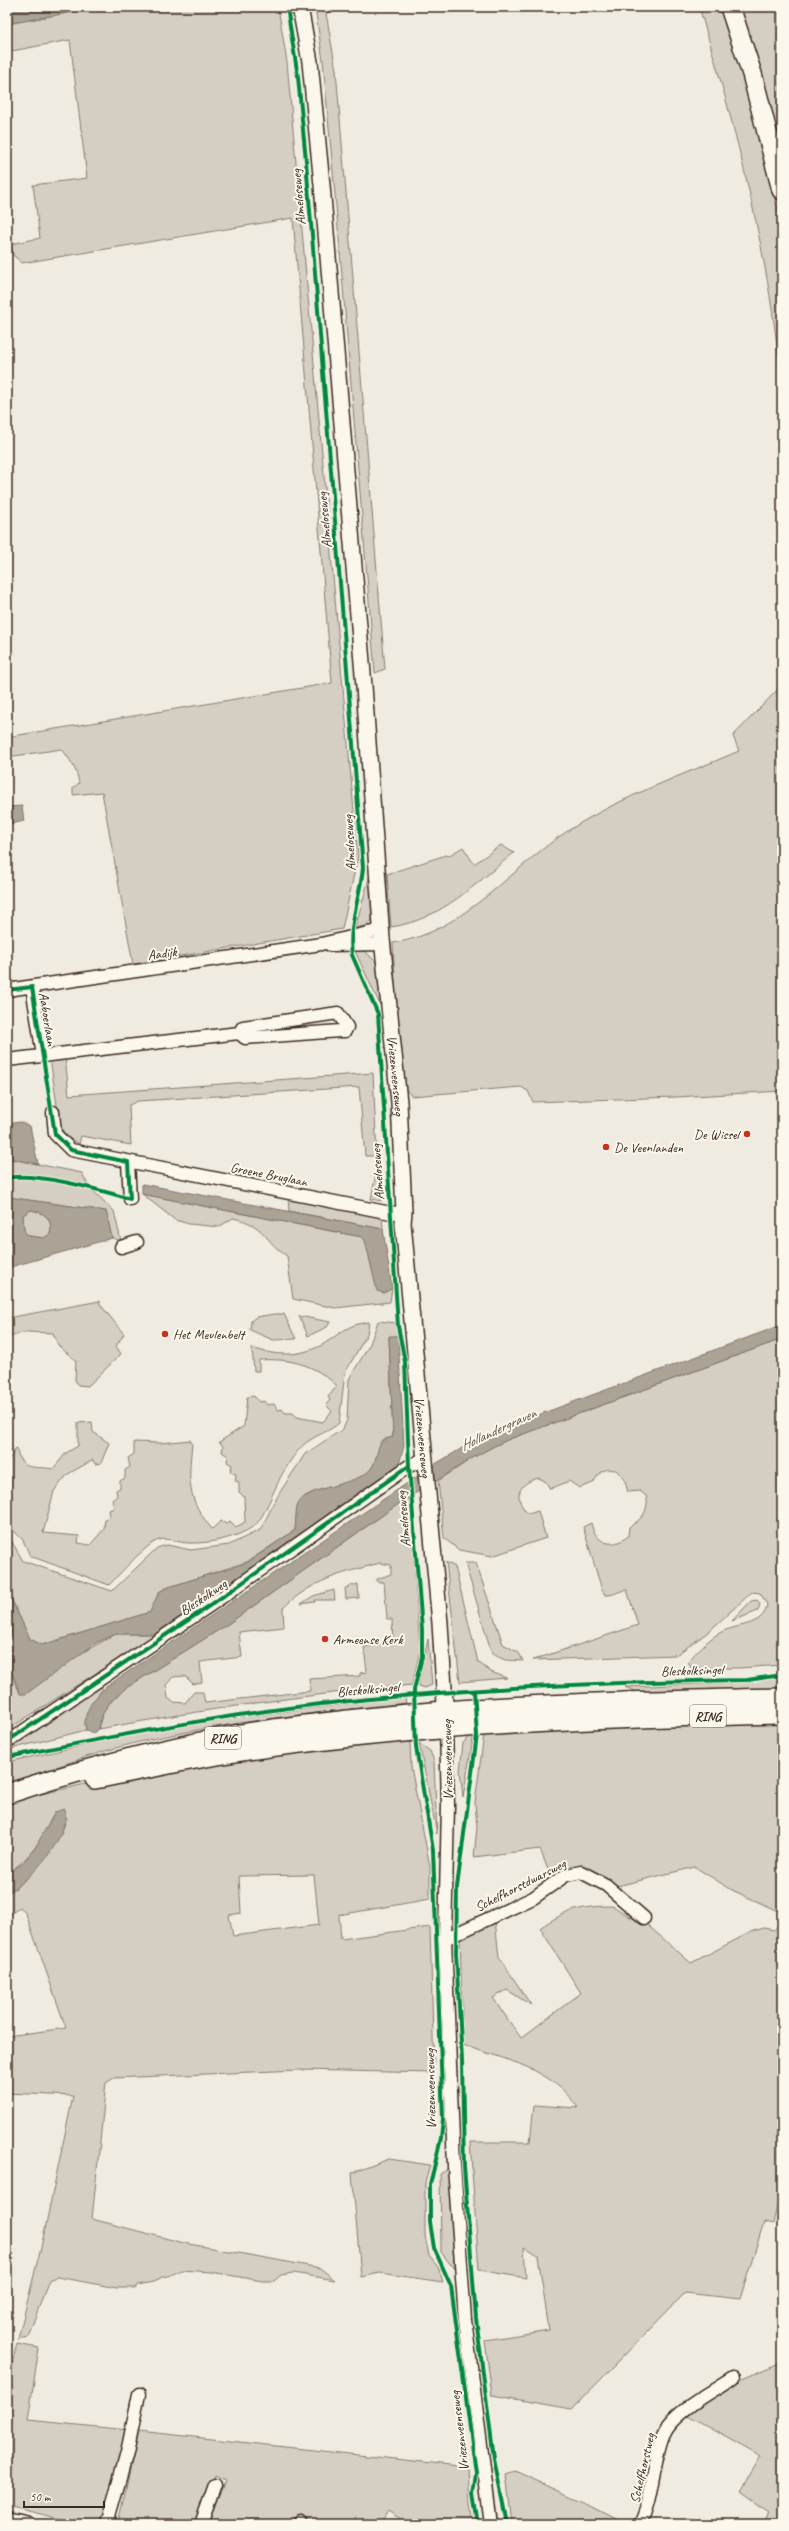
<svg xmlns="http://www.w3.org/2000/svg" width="789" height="2531" font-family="Caveat,sans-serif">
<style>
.green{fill:#d5cec3;stroke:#887c70;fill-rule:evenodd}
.water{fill:#aca397;stroke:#7f7367;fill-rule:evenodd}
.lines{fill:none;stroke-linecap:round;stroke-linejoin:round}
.minor-casing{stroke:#3b2a1e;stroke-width:15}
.tertiary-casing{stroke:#3b2a1e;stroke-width:18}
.primary-casing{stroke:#3b2a1e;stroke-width:22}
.minor{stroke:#fbf7ec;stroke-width:12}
.tertiary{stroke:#fbf7ec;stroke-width:15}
.primary{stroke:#fbf7ec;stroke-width:19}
.cycleway-casing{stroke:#fbf7ec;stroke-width:6}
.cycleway{stroke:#00873e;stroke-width:4}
.poi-dot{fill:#c8321e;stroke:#fbf7ec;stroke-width:1.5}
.labels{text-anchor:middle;stroke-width:4;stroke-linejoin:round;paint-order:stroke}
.shield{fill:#fbf7ec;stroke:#75685c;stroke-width:1}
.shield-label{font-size:13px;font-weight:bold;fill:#3b2a1e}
.street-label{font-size:14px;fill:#3b2a1e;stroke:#fbf7ec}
.poi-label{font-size:14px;fill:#3b2a1e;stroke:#fbf7ec;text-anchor:start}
.water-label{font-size:15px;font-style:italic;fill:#635448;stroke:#fbf7ec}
</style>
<rect width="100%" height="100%" fill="#f0ebe0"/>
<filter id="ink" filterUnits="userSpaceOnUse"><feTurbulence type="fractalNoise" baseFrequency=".025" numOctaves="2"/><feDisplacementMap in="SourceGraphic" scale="8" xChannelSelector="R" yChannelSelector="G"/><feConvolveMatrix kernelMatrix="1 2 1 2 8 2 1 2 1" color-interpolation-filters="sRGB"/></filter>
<g filter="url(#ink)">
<g class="green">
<path d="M 99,7 L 278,7 L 287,62 L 358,856 L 342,929 L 133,964 L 102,792 L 73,795 L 73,788 L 79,783 C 77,769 70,760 62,749 L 7,757 L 7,737 L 332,683 L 293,218 L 22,263 L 13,255 L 11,244 L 40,238 L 33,185 L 87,178 L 70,40 L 7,52 L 7,24 Z"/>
<path d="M 315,7 L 345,7 L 326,13 L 336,70 L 385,669 L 375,673 L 339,239 L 323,61 Z"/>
<path d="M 699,7 L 722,7 L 737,52 L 781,222 L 782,393 C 771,261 737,133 699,7 Z"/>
<path d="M 736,7 L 782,7 L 782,163 Z"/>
<path d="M 782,685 L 782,1091 L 676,1097 L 533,1102 L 528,1091 L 521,1087 L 412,1096 L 406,1090 L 397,1026 L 393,943 C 462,934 513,866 569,830 C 622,796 683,775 739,751 L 733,736 Z"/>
<path d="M 501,845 L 514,853 C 476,883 441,920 391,927 L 387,874 L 446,855 L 448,856 L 463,847 L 474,864 Z"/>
<path d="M 371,871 L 375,918 L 365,926 L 355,928 Z"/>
<path d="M 360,949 L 364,950 L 378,964 L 381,1007 L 355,951 Z"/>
<path d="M 65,1056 L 69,1095 L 373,1073 L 377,1156 L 365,1156 L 359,1087 L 138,1101 L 129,1105 L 131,1145 L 81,1136 L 79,1144 L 67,1137 L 60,1126 L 50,1058 Z"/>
<path d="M 7,1158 L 82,1173 L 89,1187 L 114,1211 L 121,1241 L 112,1238 L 106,1211 L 7,1197 Z"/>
<path d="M 378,1163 L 381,1201 L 371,1199 Z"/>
<path d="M 142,1194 L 362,1237 L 388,1291 L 392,1288 L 390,1302 L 335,1308 L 293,1299 L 287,1256 C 263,1241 267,1225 233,1218 L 219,1227 L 189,1224 L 175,1220 Z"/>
<path d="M 288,1197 L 382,1216 L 383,1229 L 289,1211 Z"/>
<path d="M 31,1210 C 46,1213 53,1219 50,1234 L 45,1238 L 29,1236 L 24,1231 L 23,1215 Z"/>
<path d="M 100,1301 L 100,1304 L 124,1334 L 116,1346 L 121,1354 L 88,1386 L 78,1385 L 75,1380 L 76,1361 L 58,1345 L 53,1333 L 25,1332 L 7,1338 L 7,1318 Z"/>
<path d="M 274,1314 L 284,1314 L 296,1339 L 273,1340 L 250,1330 L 251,1321 L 256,1317 Z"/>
<path d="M 299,1316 L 330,1322 L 327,1327 L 308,1336 Z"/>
<path d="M 378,1321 L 397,1323 L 398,1336 L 389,1337 L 393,1437 L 382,1440 C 378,1449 377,1461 371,1469 C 360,1487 311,1485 299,1502 C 296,1509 296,1522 295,1530 L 247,1562 L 166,1588 L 159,1592 L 151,1612 L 42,1645 L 30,1639 L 7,1590 L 7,1533 L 23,1561 L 112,1591 L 157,1548 L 167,1545 L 191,1550 L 229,1545 L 260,1530 L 280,1492 L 305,1454 L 343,1429 L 347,1420 L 349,1379 L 370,1344 Z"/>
<path d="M 369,1322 L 367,1334 L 345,1373 L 339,1423 C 330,1431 319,1434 310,1440 C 300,1446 292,1458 286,1468 C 276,1482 265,1518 254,1526 C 238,1538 208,1544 189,1543 C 179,1543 169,1537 159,1540 C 147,1543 119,1575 109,1585 L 30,1556 L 23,1540 L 8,1525 L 7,1458 L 9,1460 L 16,1448 C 23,1473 31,1465 53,1469 L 66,1453 L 78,1446 L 78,1423 L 92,1422 L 93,1432 L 109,1443 L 101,1463 L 95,1464 L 93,1460 L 68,1474 L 54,1491 L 43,1533 L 79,1536 L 78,1543 L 90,1545 L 104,1529 L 105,1519 L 110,1516 L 109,1510 L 114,1508 L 112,1500 L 117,1496 L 116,1490 L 120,1488 L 120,1481 L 125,1478 L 125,1470 L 130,1467 L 128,1458 L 134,1454 L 134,1442 L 161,1443 L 190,1440 L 192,1444 C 188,1482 187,1499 212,1529 L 221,1521 L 226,1524 L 230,1521 L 236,1527 L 245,1522 L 244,1497 L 239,1492 L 239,1482 L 235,1481 L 236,1474 L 230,1472 L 232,1465 L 227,1462 L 228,1456 L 222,1452 L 223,1446 L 219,1442 L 244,1426 L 247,1397 L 254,1396 L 259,1402 L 264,1401 L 267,1405 L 274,1404 L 278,1410 L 282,1409 L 285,1413 L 293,1413 L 297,1417 L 323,1422 L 332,1411 L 326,1405 L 330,1400 L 328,1397 L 337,1386 C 315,1364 289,1358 259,1360 L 259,1371 L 254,1371 L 252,1348 C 276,1356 299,1357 322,1345 C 339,1335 347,1324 369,1322 Z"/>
<path d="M 782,1339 L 782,1665 L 740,1668 L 691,1668 L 688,1661 C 697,1652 707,1640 718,1634 C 734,1623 765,1628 767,1604 L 760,1593 L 752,1592 L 707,1633 L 676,1655 L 533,1660 L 638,1625 L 627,1590 C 619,1590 614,1596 605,1595 L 602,1590 L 583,1527 L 591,1523 C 595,1543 613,1550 628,1536 L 629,1527 C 642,1519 648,1513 647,1497 L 640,1491 L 628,1492 L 624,1478 L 616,1470 C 602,1468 600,1472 593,1483 L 579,1488 L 569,1481 L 550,1489 L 546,1482 L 539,1478 C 517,1483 513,1498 528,1514 L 538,1511 L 546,1538 L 492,1556 L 459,1550 L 444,1538 L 438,1481 L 480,1453 L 507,1440 Z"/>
<path d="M 407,1498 L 410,1501 L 420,1651 L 412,1685 C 307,1694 202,1710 99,1729 C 100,1711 112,1699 126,1688 L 225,1626 ZM 380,1563 L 391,1565 L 391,1574 L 377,1579 L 377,1582 L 384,1582 L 387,1619 L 392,1619 L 393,1644 L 364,1647 L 367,1672 L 360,1673 L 360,1676 L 309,1679 L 310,1691 L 205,1703 L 203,1692 L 194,1692 L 185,1703 L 173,1702 L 168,1698 L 166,1685 L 173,1677 L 185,1676 L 193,1684 L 202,1682 L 200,1662 L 242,1657 L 239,1632 L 284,1627 L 283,1608 C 314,1579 340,1574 380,1563 Z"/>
<path d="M 446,1562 L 455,1567 L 478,1662 L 491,1672 L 507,1678 L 460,1682 Z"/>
<path d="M 465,1563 L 476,1563 L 503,1644 L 519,1653 L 523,1661 L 505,1660 L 492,1654 Z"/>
<path d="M 358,1584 L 359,1598 L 346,1599 L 345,1588 Z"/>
<path d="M 334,1590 L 335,1600 L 315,1600 L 315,1602 L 301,1604 L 313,1596 Z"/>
<path d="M 757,1600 L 760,1604 L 758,1611 L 732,1621 L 751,1601 Z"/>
<path d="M 116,1634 L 157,1634 L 7,1730 L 7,1659 L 17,1689 Z"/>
<path d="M 428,1639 L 432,1685 L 425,1688 L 419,1686 L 419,1682 Z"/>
<path d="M 782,1677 L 782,1689 L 639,1693 L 625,1687 L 746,1682 Z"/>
<path d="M 99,1685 L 103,1689 C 95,1697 83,1719 86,1730 L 11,1749 L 7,1746 Z"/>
<path d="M 405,1697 L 406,1703 C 314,1713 221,1722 131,1744 C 89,1754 49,1771 7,1783 L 7,1762 C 56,1752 106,1739 155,1730 C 238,1716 322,1707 405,1697 Z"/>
<path d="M 782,1723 L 782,1913 L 732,1890 L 695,1867 L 613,1887 L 583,1872 L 560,1883 L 550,1875 L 540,1849 L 474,1857 L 477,1827 L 475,1803 L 485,1726 Z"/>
<path d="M 474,1733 L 463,1797 L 460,1771 L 463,1743 Z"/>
<path d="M 401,1741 L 410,1742 L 411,1767 L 430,1867 L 430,1899 L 339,1915 L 341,1939 L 430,1927 L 434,2073 L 298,2070 L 114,2078 L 106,2083 L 92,2219 L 184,2243 L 320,2268 L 335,2280 L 293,2273 L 281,2275 L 274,2281 L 262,2281 L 211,2272 L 181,2270 L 169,2276 L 162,2277 L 153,2282 L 138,2285 L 136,2288 L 117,2288 L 57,2277 L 50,2279 L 47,2285 L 28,2337 L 18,2339 L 42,2243 L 73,2096 L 7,2093 L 7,2036 L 66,2028 L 26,1914 L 20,1907 L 7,1917 L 7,1893 L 16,1888 L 63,1829 L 67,1817 L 52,1818 C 43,1841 28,1859 7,1874 L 7,1802 L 85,1784 L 235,1755 ZM 314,1875 L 319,1925 L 233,1936 L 229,1915 L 241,1913 L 239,1876 Z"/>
<path d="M 419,1743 L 430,1751 L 434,1761 L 437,1834 Z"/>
<path d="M 613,1906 L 630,1917 L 644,1922 L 691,1963 L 753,1931 L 764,1928 L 774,1930 L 782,1921 L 782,2179 L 773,2224 L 764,2222 L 740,2299 L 685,2293 L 572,2409 L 492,2395 L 485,2340 L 549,2330 L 538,2256 L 524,2247 L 526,2278 L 479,2270 L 470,2142 L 530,2142 L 534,2105 L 578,2108 C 550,2067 508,2061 463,2045 L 460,1936 L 495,1920 L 499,1957 L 531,2005 L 507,1990 L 493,1998 L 521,2038 L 581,1993 L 540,1928 C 565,1910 583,1906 613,1906 Z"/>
<path d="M 389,2159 L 430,2165 L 425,2183 L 425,2235 L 429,2256 L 438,2267 L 443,2282 L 380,2273 L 361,2277 L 352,2173 Z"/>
<path d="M 450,2167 L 454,2269 L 441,2252 L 440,2174 Z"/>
<path d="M 17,2344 L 39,2348 L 28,2420 L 128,2430 L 103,2524 L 82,2524 L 7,2506 L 7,2382 Z"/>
<path d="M 782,2362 L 782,2524 L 764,2524 L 769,2511 L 741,2491 L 761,2457 L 686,2415 L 741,2379 Z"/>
<path d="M 139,2431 L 468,2467 L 470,2504 L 473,2524 L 408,2524 L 388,2511 L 380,2524 L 310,2524 L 311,2521 L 301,2516 L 297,2524 L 208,2524 L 225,2480 L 215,2475 L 196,2524 L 118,2524 Z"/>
<path d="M 515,2471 L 581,2501 L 626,2524 L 512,2524 L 506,2474 Z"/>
<path d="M 688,2518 L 723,2524 L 686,2524 Z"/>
</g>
<g class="water">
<path d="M 7,7 L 99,7 L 7,24 Z"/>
<path d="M 22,806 L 24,821 L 7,825 L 7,807 Z"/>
<path d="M 20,1122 L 30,1126 L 38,1164 L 7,1158 L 7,1124 Z"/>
<path d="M 142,1184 L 383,1229 L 392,1288 L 384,1293 L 377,1291 L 365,1240 L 362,1237 L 142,1194 Z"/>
<path d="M 7,1197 L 106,1211 L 112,1238 L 7,1268 ZM 31,1210 C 46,1213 53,1219 50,1234 L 44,1238 L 29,1236 L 24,1231 L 23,1215 Z"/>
<path d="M 782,1325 L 782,1339 L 507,1440 C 471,1456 441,1480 407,1498 L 225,1626 L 126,1688 C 112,1699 100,1711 99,1729 L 93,1733 L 86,1730 C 81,1713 95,1697 107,1686 L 437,1463 L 469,1444 L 530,1418 Z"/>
<path d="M 389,1336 L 398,1336 L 404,1446 L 398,1468 L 157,1634 L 116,1634 L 96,1643 L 26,1694 L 20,1694 L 7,1659 L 7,1590 L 30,1639 L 42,1645 L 150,1612 L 159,1592 L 166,1588 L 248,1562 L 295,1530 C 296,1522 295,1509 299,1502 C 309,1487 354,1485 369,1471 C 377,1464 376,1449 382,1440 L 393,1437 Z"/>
<path d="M 64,1809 C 73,1834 29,1882 7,1893 L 7,1874 L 23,1863 L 35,1848 L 55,1812 Z"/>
</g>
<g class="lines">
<g class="minor-casing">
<g id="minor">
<path d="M 330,945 L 383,944"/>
<path d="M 32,987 L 43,1055"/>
<path d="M 7,990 L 321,944 L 381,930"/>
<path d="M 7,1060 L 239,1033 L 245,1038 L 340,1031 L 345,1031 L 347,1027 L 338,1013 L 243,1027 L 239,1033"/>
<path d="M 53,1112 L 55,1134 L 71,1150 L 391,1213 L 404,1212"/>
<path d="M 128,1162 L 130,1199"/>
<path d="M 121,1247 L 137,1242"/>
<path d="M 446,1728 L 448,1805 L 445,1939 L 454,2166 L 465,2319 L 491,2524"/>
<path d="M 7,1742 L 212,1604 L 409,1466 L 424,1459"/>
<path d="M 445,1939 L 533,1898 L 566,1875 L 581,1872 L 606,1885 L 644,1918"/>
<path d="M 7,2519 L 29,2524"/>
<path d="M 107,2524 L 127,2453 L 139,2394"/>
<path d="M 201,2524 L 215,2485"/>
<path d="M 300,2524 L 301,2523"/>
<path d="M 640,2524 C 655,2496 653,2445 669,2425 C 685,2405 712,2392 733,2378"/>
</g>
</g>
<g class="tertiary-casing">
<g id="tertiary">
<path id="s1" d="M 300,7 L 310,62 L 322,185 L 364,686 L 382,939 L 399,1102 L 404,1212 L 403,1223 L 440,1623 L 446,1721"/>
</g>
</g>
<g class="primary-casing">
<g id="primary">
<path d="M 730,7 L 752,74 L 782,190"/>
<path d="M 95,1779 C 141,1770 188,1759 235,1752 C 416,1725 599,1718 782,1714"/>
<path d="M 7,1794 C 72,1772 138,1755 205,1741 C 255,1730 306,1725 357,1719 C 498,1704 640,1701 782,1698"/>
</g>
</g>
<use href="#minor" class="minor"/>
<use href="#tertiary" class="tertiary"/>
<use href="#primary" class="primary"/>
<g class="cycleway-casing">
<g id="cycleway">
<path d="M 287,7 L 298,77 L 306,161 L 363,868 C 360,898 348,925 352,955 L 378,1014 L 398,1326 L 405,1362 L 409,1466 L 422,1629 L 422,1657 L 414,1690 L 416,1747 L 433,1850 L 443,2119 L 441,2138 L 430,2185 L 430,2222 L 434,2248 L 451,2286 L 476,2473 L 473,2493 L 478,2524"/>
<path d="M 7,990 L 32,987 L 55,1134 L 71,1150 L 128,1162 L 130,1199 C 100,1190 38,1172 7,1178"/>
<path d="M 474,1691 L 477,1735 L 457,1887 L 456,1953 L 462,2060 L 464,2167 L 476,2318 L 494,2459 L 507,2524"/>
<path d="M 7,1726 L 12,1738 L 212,1604 L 409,1466"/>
<path d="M 7,1757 C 111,1737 215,1716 321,1704 C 462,1688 605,1682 747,1680 L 782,1675"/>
</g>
</g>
<use href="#cycleway" class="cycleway"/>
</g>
</g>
<g class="poi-dot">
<circle cx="747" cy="1134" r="4"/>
<circle cx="606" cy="1147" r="4"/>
<circle cx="165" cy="1334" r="4"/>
<circle cx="325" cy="1639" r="4"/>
</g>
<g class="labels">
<g class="shield">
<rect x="690" y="1705" width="36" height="22" rx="3"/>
<rect x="205" y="1727" width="36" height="22" rx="3"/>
</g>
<g class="shield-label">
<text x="708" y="1721">RING</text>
<text x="223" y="1743">RING</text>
</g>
<g class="street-label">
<text transform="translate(298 197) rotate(-95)" y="5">Almeloseweg</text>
<text transform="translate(324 520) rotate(-95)" y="5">Almeloseweg</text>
<text transform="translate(349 843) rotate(-93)" y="5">Almeloseweg</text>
<text transform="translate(162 953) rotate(-8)" y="5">Aadijk</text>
<text transform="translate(48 1019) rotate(81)" y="5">Aaboerlaan</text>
<text dy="5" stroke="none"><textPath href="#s1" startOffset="1073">Vriezenveenseweg</textPath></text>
<text transform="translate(377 1172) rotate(-94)" y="5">Almeloseweg</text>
<text transform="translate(269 1174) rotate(11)" y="5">Groene Bruglaan</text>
<text dy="5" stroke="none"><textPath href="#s1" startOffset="1436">Vriezenveenseweg</textPath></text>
<text transform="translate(403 1519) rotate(-95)" y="5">Almeloseweg</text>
<text transform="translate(203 1597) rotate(-34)" y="5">Bleskolkweg</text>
<text transform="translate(692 1670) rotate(-2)" y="5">Bleskolksingel</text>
<text transform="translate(368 1689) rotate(-5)" y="5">Bleskolksingel</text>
<text transform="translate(447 1760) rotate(-91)" y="5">Vriezenveenseweg</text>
<text transform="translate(520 1885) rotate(-27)" y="5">Schelfhorstdwarsweg</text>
<text transform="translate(430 2089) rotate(-91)" y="5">Vriezenveenseweg</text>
<text transform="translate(459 2431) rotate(-97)" y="5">Vriezenveenseweg</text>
<text transform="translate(642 2468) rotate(-77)" y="5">Schelfhorstweg</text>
</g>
<g class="poi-label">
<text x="739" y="1139" text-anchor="end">De Wissel</text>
<text x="614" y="1152">De Veenlanden</text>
<text x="173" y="1339">Het Meulenbelt</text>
<text x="333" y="1644">Armeense Kerk</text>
</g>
<g class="water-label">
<text transform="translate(498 1429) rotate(-25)" y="5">Hollandergraven</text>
</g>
</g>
<rect width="789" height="2531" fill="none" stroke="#fbf7ec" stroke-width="24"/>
<rect x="12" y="12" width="765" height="2507" fill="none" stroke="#3b2a1e" stroke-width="1.5" filter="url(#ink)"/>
<path d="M24 2501v6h80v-6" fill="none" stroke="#3b2a1e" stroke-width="2"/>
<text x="30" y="2501" font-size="12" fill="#3b2a1e" stroke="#fbf7ec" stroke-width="3" paint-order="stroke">50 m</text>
</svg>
